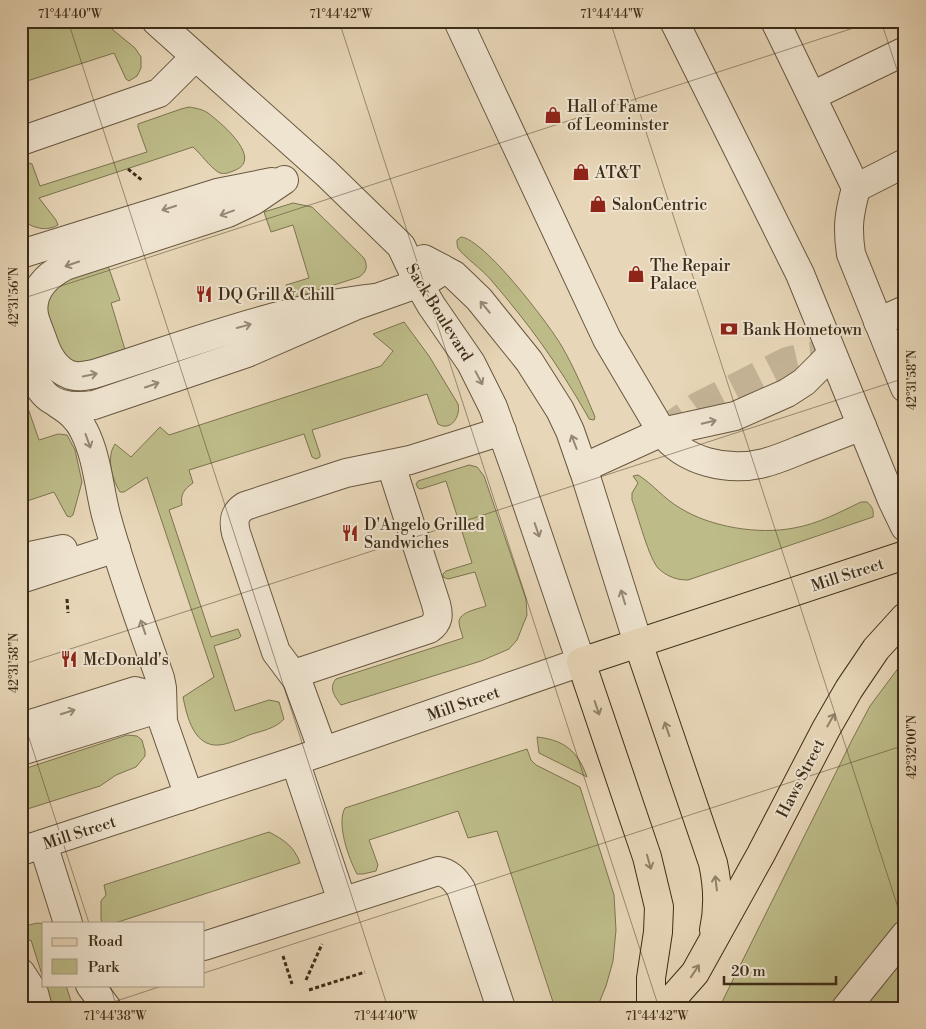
<svg xmlns="http://www.w3.org/2000/svg" width="926" height="1029" font-family="'Libre Bodoni',serif">
<style>
.green{fill:#bdbc89;stroke:#7d7450}
.lines{fill:none;stroke-linecap:round;stroke-linejoin:round}
.minor-tunnel{stroke:#c5b497;stroke-width:28;stroke-dasharray:28 14;stroke-linecap:butt}
.minor-casing{stroke:#685740;stroke-width:30}
.major-casing{stroke:#3d2d18;stroke-width:30}
.path{stroke:#3d2d18;stroke-width:3;stroke-dasharray:4 2.5;stroke-linecap:butt}
.minor{stroke:#efe4d0;stroke-width:28}
.major{stroke:#e7d6b7;stroke-width:28}
.oneway{stroke:#968874}
.oneway2{stroke:#928268}
.ticks{fill:none;stroke:#3d2d18;stroke-width:1;stroke-opacity:0.45}
.labels{text-anchor:middle;stroke-width:4;stroke-linejoin:round;paint-order:stroke}
.poi-label{font-size:16px;fill:#3d2d18;stroke:#efe4d0;text-anchor:start}
.street-label{font-size:16px;fill:#3d2d18;stroke:#efe4d0}
.neatline{fill:none;stroke:#3d2d18;stroke-width:2}
.ticks-label{font-size:12px;text-anchor:middle;fill:#3d2d18}
</style>
<rect width="100%" height="100%" fill="#e7d6b7"/>
<filter id="stains"><feTurbulence type="fractalNoise" baseFrequency=".004" numOctaves="4"/><feColorMatrix values="0 0 0 0 .2 0 0 0 0 .09 0 0 0 0 .02 0 0 0 .5 -.17"/></filter>
<radialGradient id="worn" r=".72"><stop offset=".6" stop-color="#630" stop-opacity="0"/><stop offset="1" stop-color="#630" stop-opacity=".3"/></radialGradient>
<g class="green">
<path d="M 21,21 L 102,21 L 135,48 L 141,57 L 141,68 L 137,76 L 129,81 L 126,79 L 114,53 L 21,83 Z"/>
<path d="M 189,107 C 195,108 202,109 208,113 C 220,122 266,160 233,171 C 228,173 223,175 218,172 C 209,166 201,154 193,147 L 39,198 L 56,220 L 58,225 C 46,232 33,228 22,220 C 20,207 18,172 29,163 L 32,164 L 40,186 L 147,152 L 138,127 L 138,124 L 181,109 Z"/>
<path d="M 293,203 L 312,207 L 364,258 C 368,266 367,272 359,277 L 290,299 L 286,285 L 309,278 L 293,225 L 271,232 L 264,212 Z"/>
<path d="M 461,237 C 484,239 548,323 561,345 C 574,367 585,393 595,417 L 594,420 L 589,419 L 587,415 C 558,364 529,324 491,280 C 484,271 462,255 458,248 C 457,246 457,242 457,240 Z"/>
<path d="M 107,263 L 120,300 L 111,303 L 126,353 L 88,366 L 72,365 L 58,350 L 48,316 L 47,307 L 48,298 L 63,280 Z"/>
<path d="M 404,322 L 429,356 L 458,404 C 461,416 451,432 438,424 L 427,394 L 312,430 L 320,454 L 320,457 L 316,459 L 312,457 L 304,434 L 189,470 L 193,483 C 184,489 180,495 182,505 L 169,510 L 211,637 L 238,629 L 241,636 L 239,638 L 214,646 L 235,711 L 269,700 L 279,702 L 284,719 C 275,729 261,731 249,735 C 240,739 229,744 219,745 C 194,747 187,717 183,697 L 214,677 L 147,477 L 124,492 L 120,492 C 112,479 106,457 115,444 L 131,457 L 160,427 L 169,435 L 381,366 L 393,351 L 373,334 Z"/>
<path d="M 21,388 L 39,440 L 58,434 L 67,435 L 75,450 L 82,482 L 73,515 L 70,517 L 67,516 L 54,492 L 21,503 Z"/>
<path d="M 469,465 L 477,467 L 484,476 L 526,599 L 527,615 L 517,640 L 509,649 L 481,661 L 341,705 C 335,697 328,688 336,679 L 463,638 C 462,633 459,627 459,622 C 459,612 478,609 486,606 L 475,572 L 448,579 L 443,577 L 443,574 L 446,571 L 472,563 L 446,481 L 421,489 L 418,488 L 416,484 L 418,481 Z"/>
<path d="M 638,475 C 653,484 664,499 680,508 C 710,527 759,535 794,528 C 818,524 840,512 861,502 L 867,502 C 872,506 874,510 873,517 L 688,580 C 677,580 668,577 659,569 C 649,560 638,515 632,500 L 632,493 L 638,483 L 633,476 Z"/>
<path d="M 905,659 L 905,1008 L 719,1008 L 853,738 L 870,706 Z"/>
<path d="M 127,735 L 137,736 L 142,740 L 143,744 L 145,751 L 145,756 L 136,767 L 116,775 L 100,786 L 21,811 L 21,770 Z"/>
<path d="M 537,737 C 564,740 578,751 587,777 L 539,753 Z"/>
<path d="M 527,749 L 531,760 L 536,765 L 580,787 L 614,895 L 616,930 L 613,961 L 606,986 L 597,1008 L 555,1008 L 497,831 L 468,838 L 458,811 L 369,840 L 378,865 L 376,871 L 363,874 L 357,874 C 349,859 336,824 345,808 Z"/>
<path d="M 269,832 C 284,840 294,846 300,863 L 115,923 L 103,923 L 101,920 L 101,901 L 106,895 L 104,885 Z"/>
<path d="M 37,923 L 44,924 L 44,981 L 31,940 L 22,943 L 21,927 Z"/>
<path d="M 45,985 L 66,985 L 73,1008 L 52,1008 Z"/>
</g>
<g class="lines">
<path class="minor-tunnel" d="M 662,432 L 698,406 L 787,361 L 808,356 L 832,354"/>
<g class="minor-casing">
<g id="minor">
<path d="M 458,21 L 607,339 L 662,432 C 684,462 728,472 764,463 C 776,460 788,455 800,450 C 821,442 841,434 862,426"/>
<path d="M 674,21 L 800,274 L 892,500 L 905,527"/>
<path d="M 775,21 L 856,188 C 849,214 847,227 851,254 L 905,388"/>
<path d="M 812,96 L 905,51"/>
<path d="M 21,141 L 159,93 L 195,57"/>
<path d="M 284,180 L 253,201 L 228,213 L 65,266 C 46,276 30,292 34,315 C 36,324 40,332 43,341 C 47,353 54,368 68,374 C 76,378 85,376 94,374 C 186,345 279,308 376,298"/>
<path d="M 856,188 L 905,163"/>
<path d="M 21,254 L 217,193 L 272,182"/>
<path d="M 424,259 L 454,275 L 479,299 L 529,361 L 560,410 L 570,431 L 586,477 L 638,643"/>
<path d="M 878,322 L 905,310"/>
<path d="M 21,343 C 37,387 41,412 94,405 L 247,353 L 357,305 L 428,280 L 436,275 L 441,268"/>
<path d="M 58,404 C 69,411 78,418 84,431 C 97,456 99,488 106,515 C 121,570 141,624 160,678 L 162,688 L 163,722 L 189,796"/>
<path d="M 583,468 L 662,432 L 735,416 L 787,393 L 804,382 L 832,354"/>
<path d="M 21,558 L 63,549"/>
<path d="M 21,579 L 116,548"/>
<path d="M 294,674 L 429,629 C 439,622 439,615 436,604 L 391,465"/>
<path d="M 21,727 L 135,691 L 150,695 L 161,708"/>
<path d="M 21,751 L 161,708"/>
<path d="M 323,751 L 297,680 L 276,652 L 236,533 C 233,521 234,513 245,506 L 346,473 L 410,460 L 502,431"/>
<path d="M 295,761 L 342,901"/>
<path d="M 43,844 L 68,923"/>
<path d="M 21,851 L 295,761 L 581,662 L 517,474 L 493,407 L 471,363 L 431,305 L 419,284 L 401,246 L 326,173 L 156,21"/>
<path d="M 204,946 L 438,871 C 449,873 455,879 461,889 L 501,1008"/>
<path d="M 21,973 L 34,993 L 38,1008"/>
<path d="M 90,985 L 107,1008"/>
<path d="M 846,1008 L 905,935"/>
</g>
</g>
<g class="major-casing">
<g id="major">
<path d="M 638,643 L 713,863 C 718,886 719,907 714,930"/>
<path d="M 651,1008 L 651,978 L 658,932 L 659,907 L 647,857 L 581,662 L 905,555"/>
<path d="M 664,1008 L 695,973 L 761,854 L 826,729 L 849,689 L 876,649 L 905,617"/>
</g>
</g>
<g class="path">
<path d="M 128,169 L 143,181"/>
<path d="M 67,599 L 68,613"/>
<path d="M 283,956 L 292,984"/>
<path d="M 306,980 L 322,944"/>
<path d="M 309,990 L 365,972"/>
</g>
<use href="#minor" class="minor"/>
<use href="#major" class="major"/>
</g>
<defs><path id="oneway-shaft" d="M-6 0H5M1.5-3L5.5 0L1.5 3" fill="none" stroke-width="1.6" stroke-linecap="round" stroke-linejoin="round" transform="scale(1.25)"/></defs>
<g class="oneway">
<use href="#oneway-shaft" transform="translate(169 208) rotate(162)"/>
<use href="#oneway-shaft" transform="translate(227 213) rotate(160)"/>
<use href="#oneway-shaft" transform="translate(72 264) rotate(161)"/>
<use href="#oneway-shaft" transform="translate(485 307) rotate(-130)"/>
<use href="#oneway-shaft" transform="translate(244 326) rotate(-15)"/>
<use href="#oneway-shaft" transform="translate(90 375) rotate(-11)"/>
<use href="#oneway-shaft" transform="translate(479 378) rotate(62)"/>
<use href="#oneway-shaft" transform="translate(152 385) rotate(-19)"/>
<use href="#oneway-shaft" transform="translate(709 422) rotate(-13)"/>
<use href="#oneway-shaft" transform="translate(88 441) rotate(70)"/>
<use href="#oneway-shaft" transform="translate(574 442) rotate(-111)"/>
<use href="#oneway-shaft" transform="translate(537 530) rotate(71)"/>
<use href="#oneway-shaft" transform="translate(623 597) rotate(-107)"/>
<use href="#oneway-shaft" transform="translate(143 627) rotate(-109)"/>
<use href="#oneway-shaft" transform="translate(68 712) rotate(-18)"/>
</g>
<g class="oneway2">
<use href="#oneway-shaft" transform="translate(597 708) rotate(71)"/>
<use href="#oneway-shaft" transform="translate(831 720) rotate(-60)"/>
<use href="#oneway-shaft" transform="translate(667 729) rotate(-109)"/>
<use href="#oneway-shaft" transform="translate(649 862) rotate(74)"/>
<use href="#oneway-shaft" transform="translate(716 883) rotate(-97)"/>
<use href="#oneway-shaft" transform="translate(695 971) rotate(-56)"/>
</g>
<path class="ticks" d="M 68,21 L 388,1008M 339,21 L 659,1008M 610,21 L 905,929M 881,21 L 905,94M 21,299 L 875,21M 21,665 L 905,378M 21,713 L 89,923M 204,973 L 905,745M 110,985 L 117,1008M 95,1008 L 165,985"/>
<defs>
<g id="shop-bare" transform="scale(1.35)"><path d="M-5-2.5h2.3a2.7 3.5 0 0 1 5.4 0H5L5.5 6h-11ZM-1.5-2.5h3a1.5 2.3 0 0 0-3 0Z" fill="#8f2418" stroke="#efe4d0" stroke-width="2.5" paint-order="stroke"/></g>
<g id="restaurant-bare" transform="scale(1.35)"><path d="M-5-6h1v4h1v-4h1v4h1v-4h1v5L-1.5 .5V6h-2V.5L-5-1ZM5-6V6H3V1.5H1.5Q1.5-4 5-6Z" fill="#8f2418" stroke="#efe4d0" stroke-width="2.5" paint-order="stroke"/></g>
<g id="bank-bare" transform="scale(1.35)"><path d="M-6-4H6V4H-6ZM0-2.3a2.3 2.3 0 1 0 0 4.6a2.3 2.3 0 1 0 0-4.6Z" fill="#8f2418" stroke="#efe4d0" stroke-width="2.5" paint-order="stroke"/></g>
</defs>
<g fill-rule="evenodd">
<use href="#shop-bare" x="553" y="115"/>
<use href="#shop-bare" x="581" y="172"/>
<use href="#shop-bare" x="598" y="204"/>
<use href="#shop-bare" x="636" y="274"/>
<use href="#restaurant-bare" x="204" y="294"/>
<use href="#bank-bare" x="729" y="329"/>
<use href="#restaurant-bare" x="350" y="533"/>
<use href="#restaurant-bare" x="69" y="659"/>
</g>
<g class="labels">
<g class="poi-label">
<text x="567" y="112">Hall of Fame<tspan x="567" dy="18">of Leominster</tspan></text>
<text x="595" y="178">AT&amp;T</text>
<text x="612" y="210">SalonCentric</text>
<text x="650" y="271">The Repair<tspan x="650" dy="18">Palace</tspan></text>
<text x="218" y="300">DQ Grill &amp; Chill</text>
<text x="743" y="335">Bank Hometown</text>
<text x="364" y="530">D'Angelo Grilled<tspan x="364" dy="18">Sandwiches</tspan></text>
<text x="83" y="665">McDonald's</text>
</g>
<g class="street-label">
<text transform="translate(440 312) rotate(58)" y="6">Sack Boulevard</text>
<text transform="translate(847 574) rotate(-18)" y="6">Mill Street</text>
<text transform="translate(463 703) rotate(-19)" y="6">Mill Street</text>
<text transform="translate(800 778) rotate(-63)" y="6">Haws Street</text>
<text transform="translate(79 832) rotate(-18)" y="6">Mill Street</text>
</g>
</g>
<rect width="926" height="1029" fill="none" stroke="#e7d6b7" stroke-width="55"/>
<rect x="42" y="922" width="162" height="65" fill="#efe4d0" stroke="#a89b86"/>
<rect x="52" y="938" width="25" height="8" fill="#e7d6b7" stroke="#a89b86"/>
<text x="88" y="946" font-size="15" fill="#3d2d18">Road</text>
<rect x="52" y="959" width="25" height="15" fill="#bdbc89" stroke="#a89b86"/>
<text x="88" y="972" font-size="15" fill="#3d2d18">Park</text>
<path d="M724 976v8h112v-8" fill="none" stroke="#3d2d18" stroke-width="2.5"/>
<text x="731" y="976" font-size="15" fill="#3d2d18" stroke="#efe4d0" stroke-width="4" paint-order="stroke">20 m</text>
<rect x="28" y="28" width="870" height="974" class="neatline"/>
<g class="ticks-label">
<text x="70" y="18">71°44'40"W</text>
<text x="341" y="18">71°44'42"W</text>
<text x="612" y="18">71°44'44"W</text>
<text transform="translate(14 297) rotate(-90)" y="4">42°31'56"N</text>
<text transform="translate(912 380) rotate(-90)" y="4">42°31'58"N</text>
<text transform="translate(14 663) rotate(-90)" y="4">42°31'58"N</text>
<text transform="translate(912 747) rotate(-90)" y="4">42°32'00"N</text>
<text x="115" y="1020">71°44'38"W</text>
<text x="386" y="1020">71°44'40"W</text>
<text x="657" y="1020">71°44'42"W</text>
</g>
<rect width="100%" height="100%" filter="url(#stains)"/>
<rect width="100%" height="100%" fill="url(#worn)"/>
</svg>
